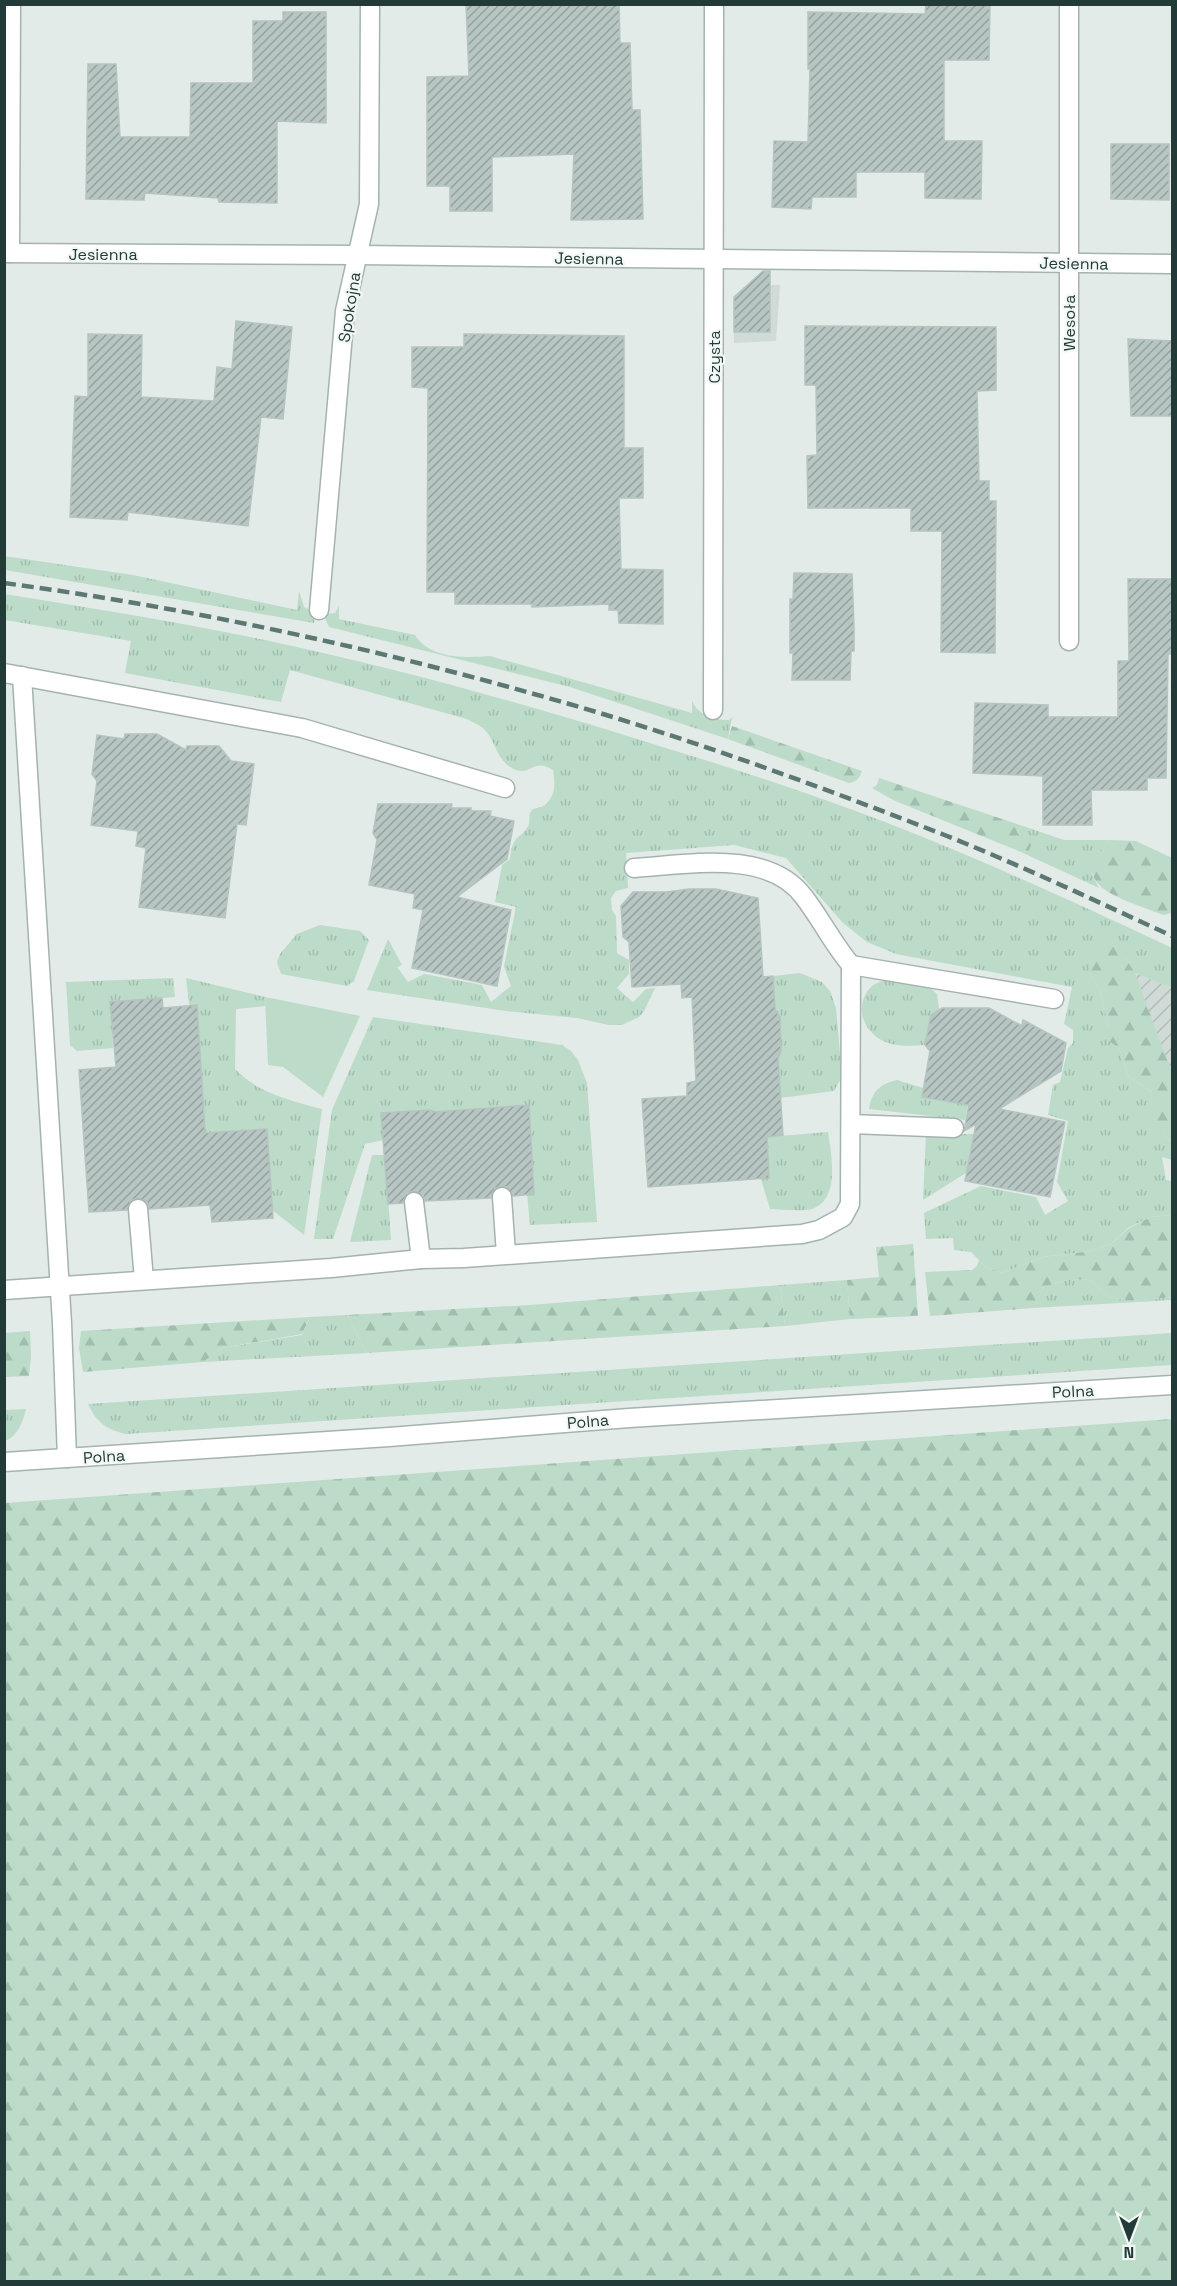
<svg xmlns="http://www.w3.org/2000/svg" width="1177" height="2286" font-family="'Space Grotesk',sans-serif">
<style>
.built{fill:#d0dbd7}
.industrial{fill:url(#industrial-furrows)}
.grass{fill:url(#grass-tufts)}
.forest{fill:url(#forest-firs)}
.green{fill:#bcdbc8}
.building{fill:url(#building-hatch);stroke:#b5c4c0;stroke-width:1.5}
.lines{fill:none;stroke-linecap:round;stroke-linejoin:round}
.minor-casing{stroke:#a5b3b0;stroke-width:21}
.minor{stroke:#fff;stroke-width:18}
.rail{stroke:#5d7773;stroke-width:4.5;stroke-dasharray:12 6;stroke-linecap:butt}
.labels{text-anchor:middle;stroke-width:4.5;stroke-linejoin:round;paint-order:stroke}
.street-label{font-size:16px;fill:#233b38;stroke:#f2f8f6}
</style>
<defs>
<pattern id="industrial-furrows" width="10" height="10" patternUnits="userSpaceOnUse" patternTransform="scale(1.5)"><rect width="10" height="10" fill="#d0dbd7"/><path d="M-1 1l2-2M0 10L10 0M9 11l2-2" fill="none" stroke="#b2bdb9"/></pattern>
<pattern id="grass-tufts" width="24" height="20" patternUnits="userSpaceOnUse" patternTransform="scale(1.5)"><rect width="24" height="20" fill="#bcdbc8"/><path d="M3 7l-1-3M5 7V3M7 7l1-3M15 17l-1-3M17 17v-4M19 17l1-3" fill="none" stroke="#a1bdad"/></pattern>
<pattern id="forest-firs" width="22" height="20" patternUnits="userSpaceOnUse" patternTransform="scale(1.5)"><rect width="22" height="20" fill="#bcdbc8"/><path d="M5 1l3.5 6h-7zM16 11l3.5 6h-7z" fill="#a1bdad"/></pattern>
<pattern id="building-hatch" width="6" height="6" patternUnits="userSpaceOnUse" patternTransform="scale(1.5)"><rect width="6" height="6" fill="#b7c6c2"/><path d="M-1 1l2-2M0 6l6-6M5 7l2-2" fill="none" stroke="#94a29f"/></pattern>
</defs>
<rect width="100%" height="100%" fill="#e2ebe8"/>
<path class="built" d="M 747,285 L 780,285 L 776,341 L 734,343 L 734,297 Z"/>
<path class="industrial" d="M 1118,966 L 1172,988 L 1172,1086 Z"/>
<g class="grass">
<path d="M 4,556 L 133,575 L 297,610 L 299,591 L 304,607 L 316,613 L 314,623 L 5,570 Z"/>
<path d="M 4,594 C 92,608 179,622 265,640 C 401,669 537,707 669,749 C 742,771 814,795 885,822 C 983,860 1078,904 1172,948 L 1172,988 L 1135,973 L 1125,957 L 1090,972 L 1100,990 L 1109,1027 L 1119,1048 L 1129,1077 L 1152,1092 C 1151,1118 1152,1125 1172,1142 L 1172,1160 L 1162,1157 L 1166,1180 L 1172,1181 L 1172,1215 L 1150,1217 L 1128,1228 L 1111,1244 L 1091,1251 L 1043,1257 L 1002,1273 L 986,1267 L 971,1252 L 954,1250 L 953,1238 L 926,1239 L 924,1213 L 981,1186 L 1036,1197 L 1045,1215 L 1068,1201 L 1057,1182 L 1068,1121 L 1048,1115 L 1053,1085 L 1060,1082 L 1068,1048 L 1073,1043 L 1073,1030 L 1064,1024 L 1072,987 L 896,954 L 867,942 L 843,923 L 786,858 L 734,845 L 626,853 L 628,888 L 616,891 L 611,898 L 612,910 L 616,916 L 617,953 L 629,960 L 629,974 L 617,988 L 633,1002 L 646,989 L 655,988 L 644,1011 L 639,1017 L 622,1025 L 609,1025 L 577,1018 L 506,1011 L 367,990 L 388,939 L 402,965 L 397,967 L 408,982 L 424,974 L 482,985 L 491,1002 L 511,986 L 504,966 L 516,907 L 495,902 L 502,865 L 510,859 C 511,852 512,843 517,838 C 522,834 527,830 529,824 C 530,818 528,815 532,810 C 536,807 541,808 545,805 C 556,796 555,782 553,770 C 532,756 530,780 510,767 C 496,758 495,739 483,728 C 479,725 472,722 467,719 L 290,670 L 281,702 L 125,673 L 131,641 L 5,620 Z"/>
<path d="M 339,606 L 339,619 L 415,635 C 430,659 465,658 490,656 L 692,713 L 692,701 C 698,715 714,720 729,720 L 732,717 L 728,739 L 570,687 L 329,627 L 325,618 L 327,614 L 335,613 Z"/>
<path d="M 1023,826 L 1064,840 L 1109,840 L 1099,851 L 1092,874 L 1099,888 L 1021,852 L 1029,850 L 1018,831 Z"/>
<path d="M 320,925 L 360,931 L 369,940 L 354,981 L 347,986 L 281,974 L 277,962 L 280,954 L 297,934 Z"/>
<path d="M 800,973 L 822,982 L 830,991 L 836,1008 L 842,1077 L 834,1091 L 780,1098 L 778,1059 L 781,1051 L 780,1017 L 775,1010 L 773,976 Z"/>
<path d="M 173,978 L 175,997 L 111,1002 L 113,1048 L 77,1051 L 70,1045 L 66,982 Z"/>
<path d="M 186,978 L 265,997 L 265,1006 L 236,1009 L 235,1069 C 259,1094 290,1100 322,1109 L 304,1235 L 272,1210 L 267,1136 L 259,1129 L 217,1132 L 205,1137 Z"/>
<path d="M 889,979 L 927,985 L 937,994 L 939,1009 L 931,1015 L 925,1045 C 911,1046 896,1047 883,1041 C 862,1030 854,1005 871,987 C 875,983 883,981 889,979 Z"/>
<path d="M 373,1017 L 562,1045 L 571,1051 L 578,1060 L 587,1083 L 597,1222 L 530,1225 L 527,1194 L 534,1186 L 529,1113 L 520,1106 L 438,1113 L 430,1110 L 390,1112 L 382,1120 L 383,1140 L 365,1144 L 333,1239 L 314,1239 L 332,1110 Z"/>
<path d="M 897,1080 L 923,1088 L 930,1098 L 968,1105 L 965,1120 L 869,1109 C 872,1091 880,1084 897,1080 Z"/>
<path d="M 828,1132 C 831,1154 841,1199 812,1209 C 800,1212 782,1209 770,1209 L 761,1179 L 768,1171 L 767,1137 Z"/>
<path d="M 926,1134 L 974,1134 L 966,1173 L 923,1200 Z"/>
<path d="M 372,1155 L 385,1155 L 391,1240 L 350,1242 Z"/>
<path d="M 1070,1279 L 1090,1280 L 1109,1297 L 1131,1301 L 1172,1297 L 1172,1300 L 1033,1308 L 1044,1287 Z"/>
<path d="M 847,1280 L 850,1319 L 785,1326 L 780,1285 Z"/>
<path d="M 347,1315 L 367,1353 L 203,1362 L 222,1348 L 302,1335 L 310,1317 Z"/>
<path d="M 1172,1333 L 1172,1365 L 126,1434 C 107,1430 96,1422 88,1404 Z"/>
<path d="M 26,1409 C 23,1422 18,1436 5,1441 L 5,1410 Z"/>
</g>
<g class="forest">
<path d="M 732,726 L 862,771 C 859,779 857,781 849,783 L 728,739 Z"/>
<path d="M 879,778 L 1023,826 L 1018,831 L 1020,835 L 1027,837 L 1031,845 L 1029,851 L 1021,852 L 893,800 L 872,788 L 877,785 Z"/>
<path d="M 1109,840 L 1136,841 L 1172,858 L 1172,913 L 1163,915 C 1128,900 1061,887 1109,840 Z"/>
<path d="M 1115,947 L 1125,957 L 1135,973 L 1172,1073 L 1172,1142 L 1157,1129 L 1147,1128 L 1144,1121 L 1151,1114 L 1152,1092 L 1129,1077 L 1119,1048 L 1103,1037 L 1109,1027 L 1100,990 L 1090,972 L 1089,957 L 1101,948 Z"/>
<path d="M 1172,1215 L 1172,1297 L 1131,1301 L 1109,1297 L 1090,1280 L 1070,1279 L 1044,1287 L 1033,1308 L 930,1316 L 925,1272 L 972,1270 L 977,1266 L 979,1260 L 986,1267 L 1002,1273 L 1043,1257 L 1091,1251 L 1111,1244 L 1128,1229 L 1150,1217 Z"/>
<path d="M 913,1244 L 918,1316 L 850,1319 L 847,1280 L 879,1277 L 876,1247 Z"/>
<path d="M 780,1285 L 785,1326 L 367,1353 L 347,1315 L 530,1305 Z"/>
<path d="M 310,1317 L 302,1334 L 222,1348 L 203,1362 L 83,1372 L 79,1348 L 81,1331 Z"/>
<path d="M 30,1331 L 31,1357 L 29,1376 L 5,1377 L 5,1333 Z"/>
<path d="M 1172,1419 L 1172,2281 L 5,2281 L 5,1503 Z"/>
</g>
<path class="green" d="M 265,997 L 360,1016 L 323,1097 L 283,1067 L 268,1065 Z"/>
<g class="building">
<path d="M 466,4 L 619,4 L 620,43 L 630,43 L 632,110 L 640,110 L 643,219 L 571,220 L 574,154 L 492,157 L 492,211 L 450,211 L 450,186 L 427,186 L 427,77 L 469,76 Z"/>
<path d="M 926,4 L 990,4 L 989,60 L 944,60 L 944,141 L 982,141 L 981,199 L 925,198 L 925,172 L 856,172 L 856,197 L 812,197 L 811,209 L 772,207 L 774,141 L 808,142 L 810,69 L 808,69 L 808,12 L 925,14 Z"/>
<path d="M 283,12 L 326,12 L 326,123 L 277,121 L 277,203 L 219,202 L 218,198 L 145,193 L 144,200 L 86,199 L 88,64 L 116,64 L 120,137 L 190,137 L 191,83 L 253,83 L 253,21 L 283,21 Z"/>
<path d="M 1111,144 L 1169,144 L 1169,200 L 1111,199 Z"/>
<path d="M 763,271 L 770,271 L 770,332 L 734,332 L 734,297 Z"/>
<path d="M 236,321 L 292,327 L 283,419 L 261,417 L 248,526 L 128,512 L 127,520 L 70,517 L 75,396 L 88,397 L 88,334 L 142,335 L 141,397 L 214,401 L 217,367 L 232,369 Z"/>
<path d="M 805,326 L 996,327 L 996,390 L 977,391 L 979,481 L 989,481 L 989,501 L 996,501 L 995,653 L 941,652 L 942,531 L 911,531 L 911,508 L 808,508 L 807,456 L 817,455 L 816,385 L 805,385 Z"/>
<path d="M 464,334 L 624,336 L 624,448 L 643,448 L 643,498 L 619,498 L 621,569 L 663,570 L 663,624 L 619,623 L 618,610 L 609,610 L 609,604 L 532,607 L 532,604 L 455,604 L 455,592 L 427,592 L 428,388 L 412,387 L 412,347 L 464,347 Z"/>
<path d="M 1128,339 L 1173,341 L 1173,416 L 1131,416 Z"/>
<path d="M 794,573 L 852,574 L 854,627 L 854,651 L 851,651 L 850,680 L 792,680 L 793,653 L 790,653 L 790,599 L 793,599 Z"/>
<path d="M 1128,579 L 1173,579 L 1173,654 L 1168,654 L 1166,778 L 1147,778 L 1147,790 L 1091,790 L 1092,825 L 1043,825 L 1043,776 L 973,773 L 975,703 L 1048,705 L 1048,717 L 1118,717 L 1118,661 L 1129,661 Z"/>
<path d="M 125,734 L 157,734 L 186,750 L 187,746 L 219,746 L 231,761 L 254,764 L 246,825 L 237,824 L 225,918 L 139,907 L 146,848 L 136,846 L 138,831 L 91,825 L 97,781 L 92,774 L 97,735 L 124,739 Z"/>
<path d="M 378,804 L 452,804 L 451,808 L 471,808 L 471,811 L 491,811 L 490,816 L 514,821 L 507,859 L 457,897 L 511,910 L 497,986 L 412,968 L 423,910 L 413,908 L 415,894 L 369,885 L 377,840 L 373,833 Z"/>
<path d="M 689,889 L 716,889 L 758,898 L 763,977 L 773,976 L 775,1010 L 780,1017 L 781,1051 L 778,1059 L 783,1135 L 767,1137 L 769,1178 L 648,1187 L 642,1099 L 687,1096 L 687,1083 L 696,1081 L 692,997 L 682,998 L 681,984 L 632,987 L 629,942 L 623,937 L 621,906 L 633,892 L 667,892 Z"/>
<path d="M 162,998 L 163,1008 L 197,1005 L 205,1133 L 267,1129 L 273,1218 L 212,1222 L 210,1205 L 149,1209 L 147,1202 L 138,1198 L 131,1200 L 127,1210 L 89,1212 L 79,1070 L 116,1067 L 110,1002 Z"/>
<path d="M 942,1008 L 989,1008 L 1022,1026 L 1023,1020 L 1066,1043 L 1061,1071 L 999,1109 L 1065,1122 L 1050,1197 L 965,1181 L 976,1124 L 964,1131 L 969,1105 L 922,1097 L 930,1051 L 925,1045 L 931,1015 Z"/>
<path d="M 529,1105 L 534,1194 L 513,1196 L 507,1187 L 502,1186 L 495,1188 L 491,1198 L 425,1201 L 423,1195 L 413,1191 L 407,1193 L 403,1203 L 388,1204 L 381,1113 L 430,1110 L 435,1112 Z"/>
</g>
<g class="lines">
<g class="minor-casing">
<g id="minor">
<path d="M 4,253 L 358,255 L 1172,264"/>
<path d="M 10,253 L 11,4"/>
<path d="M 319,610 L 345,311 L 369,204 L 370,4"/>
<path d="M 1069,641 L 1069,4"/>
<path d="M 4,673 L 302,728 L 505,788"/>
<path d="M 22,676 L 62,1323 L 67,1458"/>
<path d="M 713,710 L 714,4"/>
<path d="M 851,965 L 1054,999"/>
<path d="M 851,1124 L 954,1128"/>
<path d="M 502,1197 L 506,1254"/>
<path d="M 414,1202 L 421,1259"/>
<path d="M 138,1209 L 144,1280"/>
<path d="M 4,1290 L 331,1268 L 421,1259 L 464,1258 L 802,1234 L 819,1230 L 843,1217 L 850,1204 L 851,965 C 833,944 821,919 804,897 C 768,848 686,865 634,868"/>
<path d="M 4,1462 L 389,1437 L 629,1418 L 1172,1385"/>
</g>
</g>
<use href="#minor" class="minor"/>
<path class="rail" d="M 4,583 C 183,607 361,645 534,694 C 672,732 808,782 942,834 C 1020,865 1096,901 1172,936"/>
</g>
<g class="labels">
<g class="street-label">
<text x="103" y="260">Jesienna</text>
<text transform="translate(589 258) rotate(1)" y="6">Jesienna</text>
<text transform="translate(1074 263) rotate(1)" y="6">Jesienna</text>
<text transform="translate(349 307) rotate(-81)" y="6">Spokojna</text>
<text transform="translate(1069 323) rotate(-90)" y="6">Wesoła</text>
<text transform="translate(714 357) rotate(-90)" y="6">Czysta</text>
<text transform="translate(1073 1391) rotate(-3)" y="6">Polna</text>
<text transform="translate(588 1421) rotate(-5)" y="6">Polna</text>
<text transform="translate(104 1456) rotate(-4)" y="6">Polna</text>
</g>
</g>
<rect width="1177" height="2286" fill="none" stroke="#233b38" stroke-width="12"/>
<g transform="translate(1129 2238) rotate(180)" stroke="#f2f8f6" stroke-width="4.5" paint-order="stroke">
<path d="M0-4.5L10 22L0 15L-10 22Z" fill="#233b38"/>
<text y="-9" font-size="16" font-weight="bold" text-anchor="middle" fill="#233b38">N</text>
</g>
</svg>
